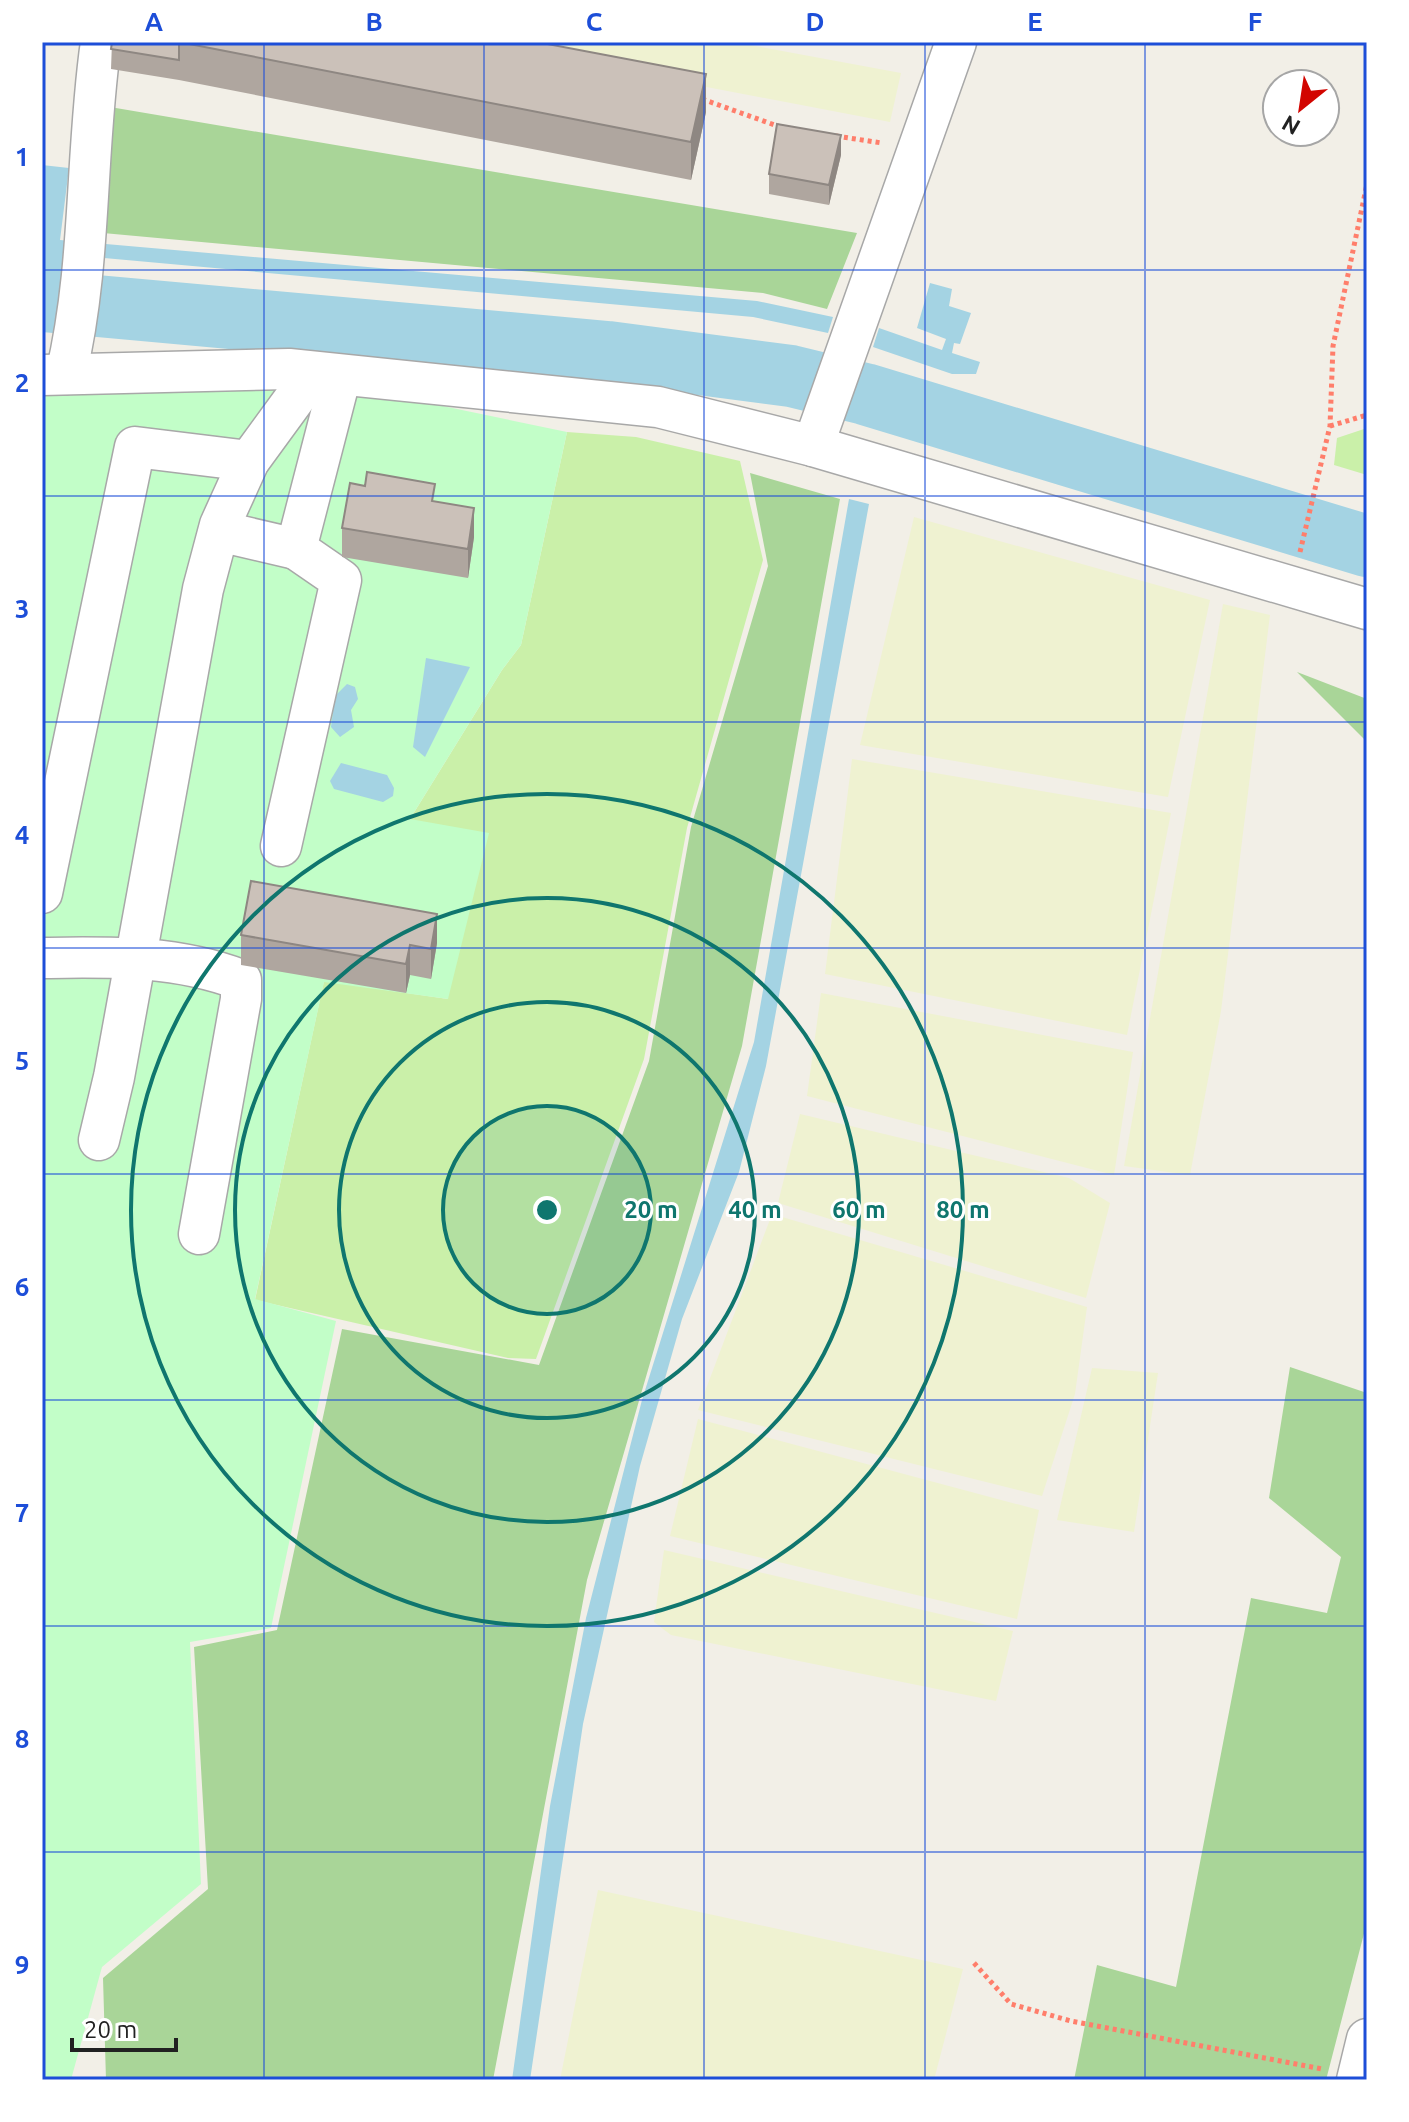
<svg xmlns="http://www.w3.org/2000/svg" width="1409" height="2122" font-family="Ubuntu,sans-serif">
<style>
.farmland{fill:#eff2d1}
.grass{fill:#caf0a9}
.forest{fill:#a9d598}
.park{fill:#c2fec8}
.water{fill:#a4d3e3}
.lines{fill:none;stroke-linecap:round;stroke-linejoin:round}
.river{stroke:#a4d3e3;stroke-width:62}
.minor-casing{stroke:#a8a8a8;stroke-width:43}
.path{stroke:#ff7e6b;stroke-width:5;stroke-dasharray:4 4;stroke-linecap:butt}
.minor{stroke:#fff;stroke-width:40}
.wall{fill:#afa69f}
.shaded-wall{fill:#8e8782}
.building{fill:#cbc1b9;stroke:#8e8782;stroke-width:2}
.grid{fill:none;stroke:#1d4ed8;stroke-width:2;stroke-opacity:0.55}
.ring{fill:none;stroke:#0f766e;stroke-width:4}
.centre{fill:#0f766e;stroke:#fff;stroke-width:4}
.ring-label{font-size:24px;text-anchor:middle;font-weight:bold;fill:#0f766e;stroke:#fff;stroke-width:6;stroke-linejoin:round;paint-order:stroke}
.neatline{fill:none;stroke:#1d4ed8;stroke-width:3}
.grid-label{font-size:26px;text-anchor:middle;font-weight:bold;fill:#1d4ed8}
</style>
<rect width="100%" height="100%" fill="#f2efe7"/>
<g class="farmland">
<path d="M 471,42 L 734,42 L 901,73 L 890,122 Z"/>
<path d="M 914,517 L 1210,600 L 1168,797 L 860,745 Z"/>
<path d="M 1223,604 L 1270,615 L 1221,1011 L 1190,1175 L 1124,1166 Z"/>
<path d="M 852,759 L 1171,813 L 1127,1035 L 825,974 Z"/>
<path d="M 821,993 L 1133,1052 L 1114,1175 L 807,1096 Z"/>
<path d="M 800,1114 L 1069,1178 L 1110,1203 L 1086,1298 L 778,1203 Z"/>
<path d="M 772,1214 L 1087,1307 L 1075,1394 L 1042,1496 L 698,1410 Z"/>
<path d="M 1092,1368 L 1158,1373 L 1134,1532 L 1057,1520 Z"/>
<path d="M 698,1419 L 1039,1510 L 1017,1619 L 670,1536 Z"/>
<path d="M 664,1550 L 1013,1631 L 996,1701 L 671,1635 L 654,1622 Z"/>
<path d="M 598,1890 L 963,1969 L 934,2080 L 560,2080 Z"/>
</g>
<g class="grass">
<path d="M 1367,428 L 1367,475 L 1334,465 L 1337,438 Z"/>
<path d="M 567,432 L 636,437 L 740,461 L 763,560 L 687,828 L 644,1059 L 536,1359 L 508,1358 L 255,1300 L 324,981 L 448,999 L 410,819 L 502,670 L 521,645 Z"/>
</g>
<g class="forest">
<path d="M 110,107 L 857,233 L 827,309 L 763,293 L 103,233 Z"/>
<path d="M 750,473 L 840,499 L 742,1046 L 587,1580 L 493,2080 L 106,2080 L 103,1978 L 208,1889 L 194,1647 L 277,1630 L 342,1329 L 539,1365 L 649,1061 L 691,827 L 768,566 Z"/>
<path d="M 1297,672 L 1367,699 L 1367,742 Z"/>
<path d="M 1290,1367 L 1367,1393 L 1367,1922 L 1326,2080 L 1074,2080 L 1097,1965 L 1176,1987 L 1251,1598 L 1327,1613 L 1341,1557 L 1269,1498 Z"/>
</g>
<path class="park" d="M 278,386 L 356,388 L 567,432 L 521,645 L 502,670 L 410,819 L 489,833 L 448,999 L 324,982 L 255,1299 L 336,1321 L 271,1628 L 190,1642 L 201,1884 L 102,1967 L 72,2076 L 74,2080 L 42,2080 L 42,395 Z"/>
<g class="water">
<path d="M 42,165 L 69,168 L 60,240 L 757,301 L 833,317 L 828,333 L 753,317 L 71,255 L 66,319 L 42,315 Z"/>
<path d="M 930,283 L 952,289 L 949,306 L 971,313 L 960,344 L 954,343 L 952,353 L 980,362 L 976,374 L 952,374 L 873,347 L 879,328 L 942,350 L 946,339 L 917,328 Z"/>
<path d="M 849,499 L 869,504 L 766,1066 L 739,1172 L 682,1319 L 640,1466 L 583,1724 L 530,2080 L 512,2080 L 550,1806 L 586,1618 L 642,1400 L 754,1042 Z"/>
<path d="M 426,658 L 470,667 L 425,757 L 413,747 Z"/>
<path d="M 347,684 L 355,687 L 358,699 L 351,710 L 354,727 L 340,737 L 331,727 L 335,696 Z"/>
<path d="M 341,763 L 387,775 L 394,788 L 393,796 L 383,802 L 334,789 L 330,781 Z"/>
</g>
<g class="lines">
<path class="river" d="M 42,301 L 608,352 L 791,376 L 865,394 L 1367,546"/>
<g class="minor-casing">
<g id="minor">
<path d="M 956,42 L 813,446 L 1367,609"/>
<path d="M 66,374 C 92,265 85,153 101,42"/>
<path d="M 42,375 L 289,369 L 658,407 L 813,446"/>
<path d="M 219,531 L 296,549"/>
<path d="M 281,846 L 341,580 L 296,549 L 341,375"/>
<path d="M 42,893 L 135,447 L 249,461"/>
<path d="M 42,958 C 110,957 176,955 241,980 L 241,999 L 199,1234"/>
<path d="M 99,1140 L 114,1077 L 203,589 L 220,525 L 249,461 L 314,372"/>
<path d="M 1357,2080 L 1367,2039"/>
</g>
</g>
<g class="path">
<path d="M 702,99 L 783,128"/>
<path d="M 836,136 L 882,143"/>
<path d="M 1330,426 L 1367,415"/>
<path d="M 1300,552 L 1330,426 L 1333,346 L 1367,184"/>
<path d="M 974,1963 L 1011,2004 L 1071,2021 L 1322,2069"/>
</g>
<use href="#minor" class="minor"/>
</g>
<g class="wall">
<path d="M 112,42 L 537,42 L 706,112 L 691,180 L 179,80 L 111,69 Z"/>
<path d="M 841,155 L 829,205 L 769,194 L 769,174 Z"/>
<path d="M 435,501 L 474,537 L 468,578 L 342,557 L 342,528 Z"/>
<path d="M 241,935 L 437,943 L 431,979 L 410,975 L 406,993 L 241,965 Z"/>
</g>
<g class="shaded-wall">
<path d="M 706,74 L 706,112 L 691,180 L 691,142 Z"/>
<path d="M 841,135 L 841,155 L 829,205 L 829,185 Z"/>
<path d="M 474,508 L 474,537 L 468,578 L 468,549 Z"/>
<path d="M 437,914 L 437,943 L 431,979 L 431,949 Z"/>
<path d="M 410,945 L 410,975 L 406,993 L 406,964 Z"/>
</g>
<g class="building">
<path d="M 112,42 L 179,42 L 179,60 L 111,49 Z"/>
<path d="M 179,42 L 537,42 L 706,74 L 691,142 Z"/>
<path d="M 777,124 L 841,135 L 829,185 L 769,174 Z"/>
<path d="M 367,472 L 435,484 L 432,501 L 474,508 L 468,549 L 342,528 L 350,483 L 365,486 Z"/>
<path d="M 251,881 L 437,914 L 431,949 L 410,945 L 406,964 L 241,935 Z"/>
</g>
<path class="grid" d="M 264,42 L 264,2080M 484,42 L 484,2080M 704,42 L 704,2080M 925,42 L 925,2080M 1145,42 L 1145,2080M 42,270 L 1367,270M 42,496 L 1367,496M 42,722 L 1367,722M 42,948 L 1367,948M 42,1174 L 1367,1174M 42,1400 L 1367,1400M 42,1626 L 1367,1626M 42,1852 L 1367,1852"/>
<circle cx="547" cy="1210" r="104" fill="#0f766e" fill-opacity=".12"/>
<g class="ring">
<circle cx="547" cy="1210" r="104"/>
<circle cx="547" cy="1210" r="208"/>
<circle cx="547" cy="1210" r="312"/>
<circle cx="547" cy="1210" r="416"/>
</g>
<circle cx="547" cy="1210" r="12" class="centre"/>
<g class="ring-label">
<text x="651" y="1218">20 m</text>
<text x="755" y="1218">40 m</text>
<text x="859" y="1218">60 m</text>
<text x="963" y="1218">80 m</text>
</g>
<rect width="1409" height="2122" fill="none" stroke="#ffffff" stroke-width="88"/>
<g transform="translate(1301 108) rotate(210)"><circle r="38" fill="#ffffff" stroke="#a6a6a6" stroke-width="2"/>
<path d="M0-6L14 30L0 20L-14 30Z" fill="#d20500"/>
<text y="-12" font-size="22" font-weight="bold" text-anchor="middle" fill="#212121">N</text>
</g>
<path d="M72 2038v12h104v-12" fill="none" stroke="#212121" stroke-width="4"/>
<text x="84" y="2038" font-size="24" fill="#212121" stroke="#ffffff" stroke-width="6" paint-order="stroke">20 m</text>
<rect x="44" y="44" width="1321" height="2034" class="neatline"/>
<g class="grid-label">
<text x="154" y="31">A</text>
<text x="374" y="31">B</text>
<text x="594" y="31">C</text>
<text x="815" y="31">D</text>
<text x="1035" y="31">E</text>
<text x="1255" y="31">F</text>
<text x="22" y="166">1</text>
<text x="22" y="392">2</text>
<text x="22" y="618">3</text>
<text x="22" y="844">4</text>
<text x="22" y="1070">5</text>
<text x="22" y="1296">6</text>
<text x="22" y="1522">7</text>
<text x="22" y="1748">8</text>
<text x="22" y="1974">9</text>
</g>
</svg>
